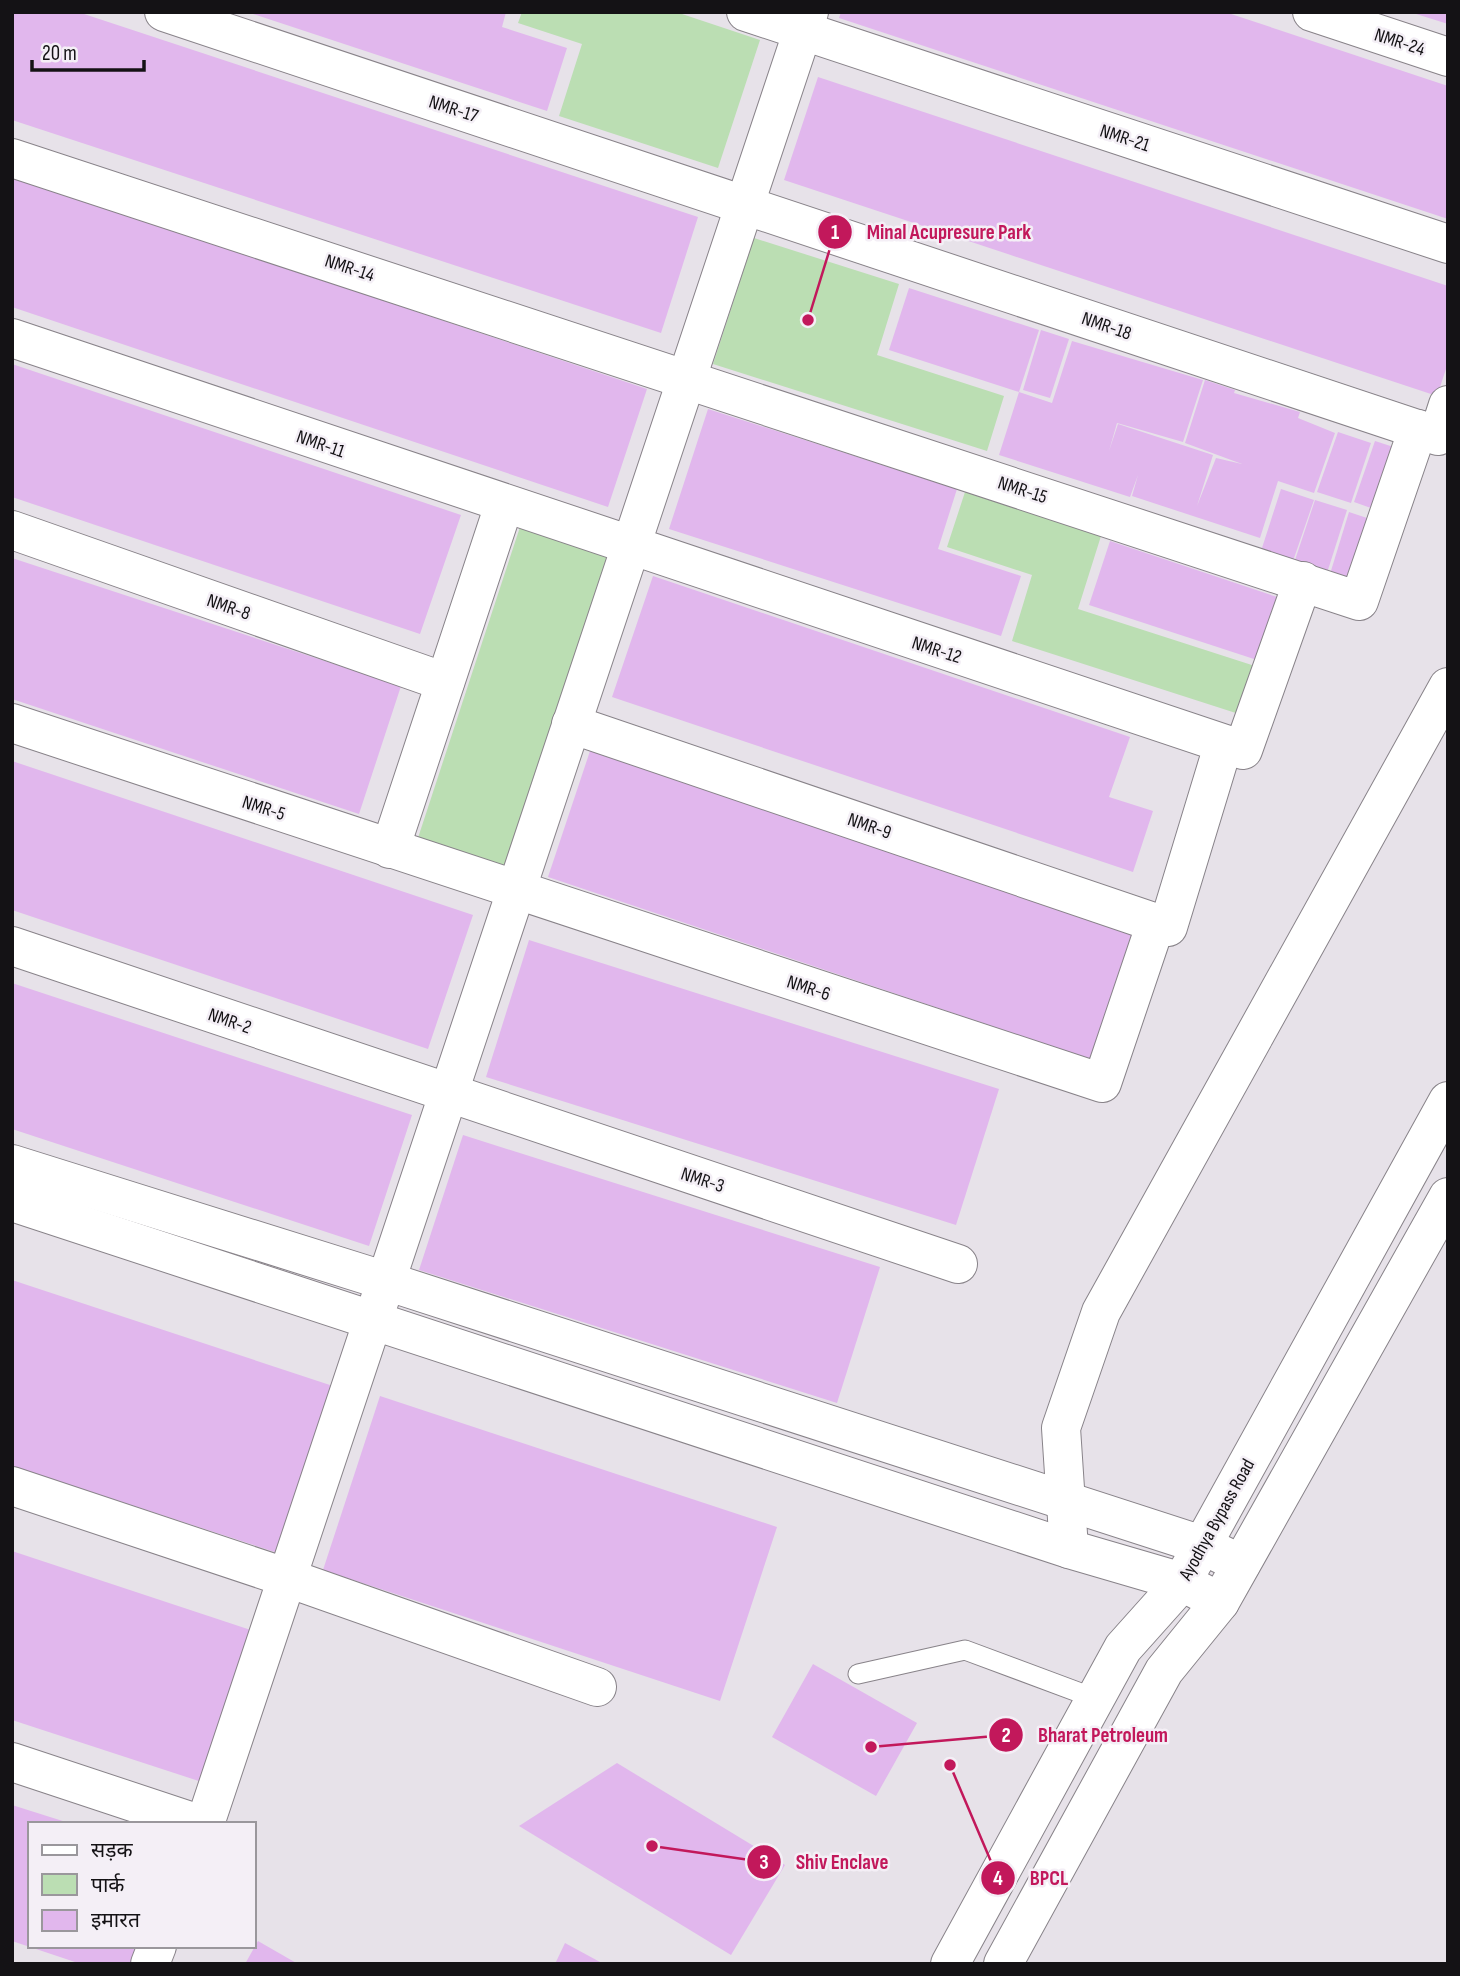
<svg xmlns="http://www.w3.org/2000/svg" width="1460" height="1976" font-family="'Sofia Sans Condensed','Noto Sans Devanagari',sans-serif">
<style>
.green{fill:#bbdeb3}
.building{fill:#e1b7ed}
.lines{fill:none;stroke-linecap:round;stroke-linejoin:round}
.service-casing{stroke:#888389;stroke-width:21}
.minor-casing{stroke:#888389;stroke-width:40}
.tertiary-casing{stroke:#888389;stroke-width:40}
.primary-casing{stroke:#888389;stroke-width:40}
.service{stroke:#fff;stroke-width:19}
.minor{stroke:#fff;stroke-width:38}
.tertiary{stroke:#fff;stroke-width:38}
.primary{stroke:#fff;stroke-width:38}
.labels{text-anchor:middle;stroke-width:5;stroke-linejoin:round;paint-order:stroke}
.street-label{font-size:19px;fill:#141215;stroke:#f4eff6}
.leader{fill:none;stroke:#c2185b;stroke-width:2.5}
.callout-dot{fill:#c2185b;stroke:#f4eff6;stroke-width:2.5}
.mark-label{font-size:21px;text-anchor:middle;font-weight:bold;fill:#fff}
.callout-label{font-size:21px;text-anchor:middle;font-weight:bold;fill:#c2185b;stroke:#f4eff6;stroke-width:5;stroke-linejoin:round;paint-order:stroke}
</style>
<rect width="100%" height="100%" fill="#e7e2e9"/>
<g class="green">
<path d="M 522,12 L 676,12 L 760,40 L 718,168 L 559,116 L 582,44 L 518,23 Z"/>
<path d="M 754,238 L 899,284 L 877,355 L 1004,396 L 987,451 L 713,364 Z"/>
<path d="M 965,492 L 1101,536 L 1078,609 L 1258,667 L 1242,715 L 1012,641 L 1032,575 L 947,547 Z"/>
<path d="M 520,527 L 607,556 L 502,872 L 416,844 Z"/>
</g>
<g class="building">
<path d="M 12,12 L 78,12 L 698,217 L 661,333 L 12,120 Z"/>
<path d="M 247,12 L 506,12 L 502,27 L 567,48 L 547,111 Z"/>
<path d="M 841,12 L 1225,12 L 1448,86 L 1448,219 L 839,18 Z"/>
<path d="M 1448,12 L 1448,24 L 1413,13 L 1413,12 Z"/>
<path d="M 818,77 L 1448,286 L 1448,363 L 1437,396 L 784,180 Z"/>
<path d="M 12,176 L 647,389 L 608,507 L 12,307 Z"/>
<path d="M 909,288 L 1039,330 L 1019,392 L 889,350 Z"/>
<path d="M 1041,330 L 1069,339 L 1050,398 L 1023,390 Z"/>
<path d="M 1072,341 L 1203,380 L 1183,442 L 1117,423 L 1109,451 L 1118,424 L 1213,455 L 1197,506 L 1216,458 L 1242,464 L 1185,443 L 1205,380 L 1235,390 L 1234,393 L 1300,412 L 1298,418 L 1335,433 L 1314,493 L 1278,481 L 1260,538 L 1132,496 L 1138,475 L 1130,497 L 999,455 L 1019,392 L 1052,403 Z"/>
<path d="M 12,364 L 461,515 L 420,634 L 12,497 Z"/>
<path d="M 708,409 L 957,489 L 938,549 L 1021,576 L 1001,636 L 669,529 Z"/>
<path d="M 1338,432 L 1371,443 L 1351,503 L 1317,492 Z"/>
<path d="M 1375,441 L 1406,451 L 1385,513 L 1354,502 Z"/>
<path d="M 1281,489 L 1314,500 L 1293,561 L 1261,551 Z"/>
<path d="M 1315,500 L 1347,510 L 1327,573 L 1294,563 Z"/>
<path d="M 1349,512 L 1382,523 L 1362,584 L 1330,574 Z"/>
<path d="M 1110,541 L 1277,597 L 1257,660 L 1089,605 Z"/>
<path d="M 12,558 L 401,686 L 359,814 L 12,699 Z"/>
<path d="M 653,576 L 1130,737 L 1109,797 L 1153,811 L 1133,872 L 612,697 Z"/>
<path d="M 590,751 L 1135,933 L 1093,1060 L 548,877 Z"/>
<path d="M 12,761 L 473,915 L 428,1049 L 12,910 Z"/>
<path d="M 529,940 L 999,1089 L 956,1225 L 486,1077 Z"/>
<path d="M 12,983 L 412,1115 L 369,1246 L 12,1129 Z"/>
<path d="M 463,1135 L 880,1267 L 837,1403 L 419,1270 Z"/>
<path d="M 12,1280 L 339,1388 L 284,1555 L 12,1466 Z"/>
<path d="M 380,1396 L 777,1527 L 720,1701 L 323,1570 Z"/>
<path d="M 12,1551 L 260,1633 L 211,1785 L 12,1720 Z"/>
<path d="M 813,1664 L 917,1723 L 876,1796 L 772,1737 Z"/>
<path d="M 617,1763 L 785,1865 L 731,1955 L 519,1826 Z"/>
<path d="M 12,1805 L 69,1823 L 30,1824 L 30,1947 L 12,1941 Z"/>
<path d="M 258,1941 L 298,1964 L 245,1964 Z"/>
<path d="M 565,1943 L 600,1962 L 599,1964 L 555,1964 Z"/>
<path d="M 149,1946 L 143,1964 L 81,1964 L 30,1947 Z"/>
</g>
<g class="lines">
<g class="service-casing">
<path id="service" d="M 858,1674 L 965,1650 L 1094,1698"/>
</g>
<g class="minor-casing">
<g id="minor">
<path d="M 164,12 L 1438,436 L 1448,405"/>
<path d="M 746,12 L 1448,244"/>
<path d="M 1312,12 L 1448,57"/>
<path d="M 12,158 L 1359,601 L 1418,429"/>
<path d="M 12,338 L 1243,750 L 1303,581"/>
<path d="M 12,530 L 445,682"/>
<path d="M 12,723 L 1102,1083 L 1156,923"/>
<path d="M 571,724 L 1168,927 L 1223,746"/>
<path d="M 390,849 L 504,505"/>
<path d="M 12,946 L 958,1264"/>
<path d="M 12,1486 L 285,1577 L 597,1687"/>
<path d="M 1069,1549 L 1061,1428 L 1101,1312 L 1448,687"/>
<path d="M 12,1762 L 199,1824"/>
<path d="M 205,1824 L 809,12"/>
<path d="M 150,1964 L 157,1946"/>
</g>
</g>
<g class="tertiary-casing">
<g id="tertiary">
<path d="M 12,1164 L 386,1281 L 1202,1545 L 1241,1564"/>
<path d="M 12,1202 L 1069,1549 L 1182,1582 L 1220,1602"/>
</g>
</g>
<g class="primary-casing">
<g id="primary">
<path d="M 950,1964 L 1123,1648 L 1182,1582 L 1448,1101"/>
<path d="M 1003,1964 L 1164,1671 L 1220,1602 L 1448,1197"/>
</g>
</g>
<use href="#service" class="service"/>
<use href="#minor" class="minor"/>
<use href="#tertiary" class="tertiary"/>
<use href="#primary" class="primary"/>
</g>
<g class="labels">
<g class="street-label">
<text transform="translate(1400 41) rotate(18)" y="7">NMR-24</text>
<text transform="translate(454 108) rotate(18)" y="7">NMR-17</text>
<text transform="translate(1125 137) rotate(18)" y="7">NMR-21</text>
<text transform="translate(350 267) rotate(18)" y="7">NMR-14</text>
<text transform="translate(1107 325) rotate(19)" y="7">NMR-18</text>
<text transform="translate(321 443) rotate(19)" y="7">NMR-11</text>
<text transform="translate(1023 489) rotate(18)" y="7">NMR-15</text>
<text transform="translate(229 606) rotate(19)" y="7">NMR-8</text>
<text transform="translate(937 649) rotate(18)" y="7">NMR-12</text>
<text transform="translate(264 807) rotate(18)" y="7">NMR-5</text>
<text transform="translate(870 825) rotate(19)" y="7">NMR-9</text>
<text transform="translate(809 987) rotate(18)" y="7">NMR-6</text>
<text transform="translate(230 1020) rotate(19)" y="7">NMR-2</text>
<text transform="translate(703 1179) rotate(18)" y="7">NMR-3</text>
<text transform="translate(1216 1519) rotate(-61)" y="7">Ayodhya Bypass Road</text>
</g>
</g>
<path class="leader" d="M808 320L835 232M871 1747L1006 1735M652 1846L764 1862M950 1765L998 1878"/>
<g class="callout-dot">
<circle cx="808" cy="320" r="7"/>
<circle cx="871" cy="1747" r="7"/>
<circle cx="652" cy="1846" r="7"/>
<circle cx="950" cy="1765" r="7"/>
<circle cx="835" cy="232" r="18"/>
<circle cx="1006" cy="1735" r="18"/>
<circle cx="764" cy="1862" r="18"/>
<circle cx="998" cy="1878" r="18"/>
</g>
<g class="mark-label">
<text x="835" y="239">1</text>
<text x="1006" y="1742">2</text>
<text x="764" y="1869">3</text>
<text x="998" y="1885">4</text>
</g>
<g class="callout-label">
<text x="949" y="239">Minal Acupresure Park</text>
<text x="1103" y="1742">Bharat Petroleum</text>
<text x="842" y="1869">Shiv Enclave</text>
<text x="1049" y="1885">BPCL</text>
</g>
<rect width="1460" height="1976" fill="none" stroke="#141215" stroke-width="28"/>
<rect x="28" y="1822" width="228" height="126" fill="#f4eff6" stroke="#9a979c" stroke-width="2"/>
<rect x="42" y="1845" width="35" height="10" fill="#ffffff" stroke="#9a979c" stroke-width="2"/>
<text x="91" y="1857" font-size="21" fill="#141215">सड़क</text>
<rect x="42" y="1874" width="35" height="21" fill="#bbdeb3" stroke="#9a979c" stroke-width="2"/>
<text x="91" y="1892" font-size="21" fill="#141215">पार्क</text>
<rect x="42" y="1910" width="35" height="21" fill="#e1b7ed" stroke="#9a979c" stroke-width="2"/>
<text x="91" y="1927" font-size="21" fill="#141215">इमारत</text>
<path d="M32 60v10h112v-10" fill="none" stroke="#141215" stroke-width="3.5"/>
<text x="42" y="60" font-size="21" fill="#141215" stroke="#f4eff6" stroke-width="5" paint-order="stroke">20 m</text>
</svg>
